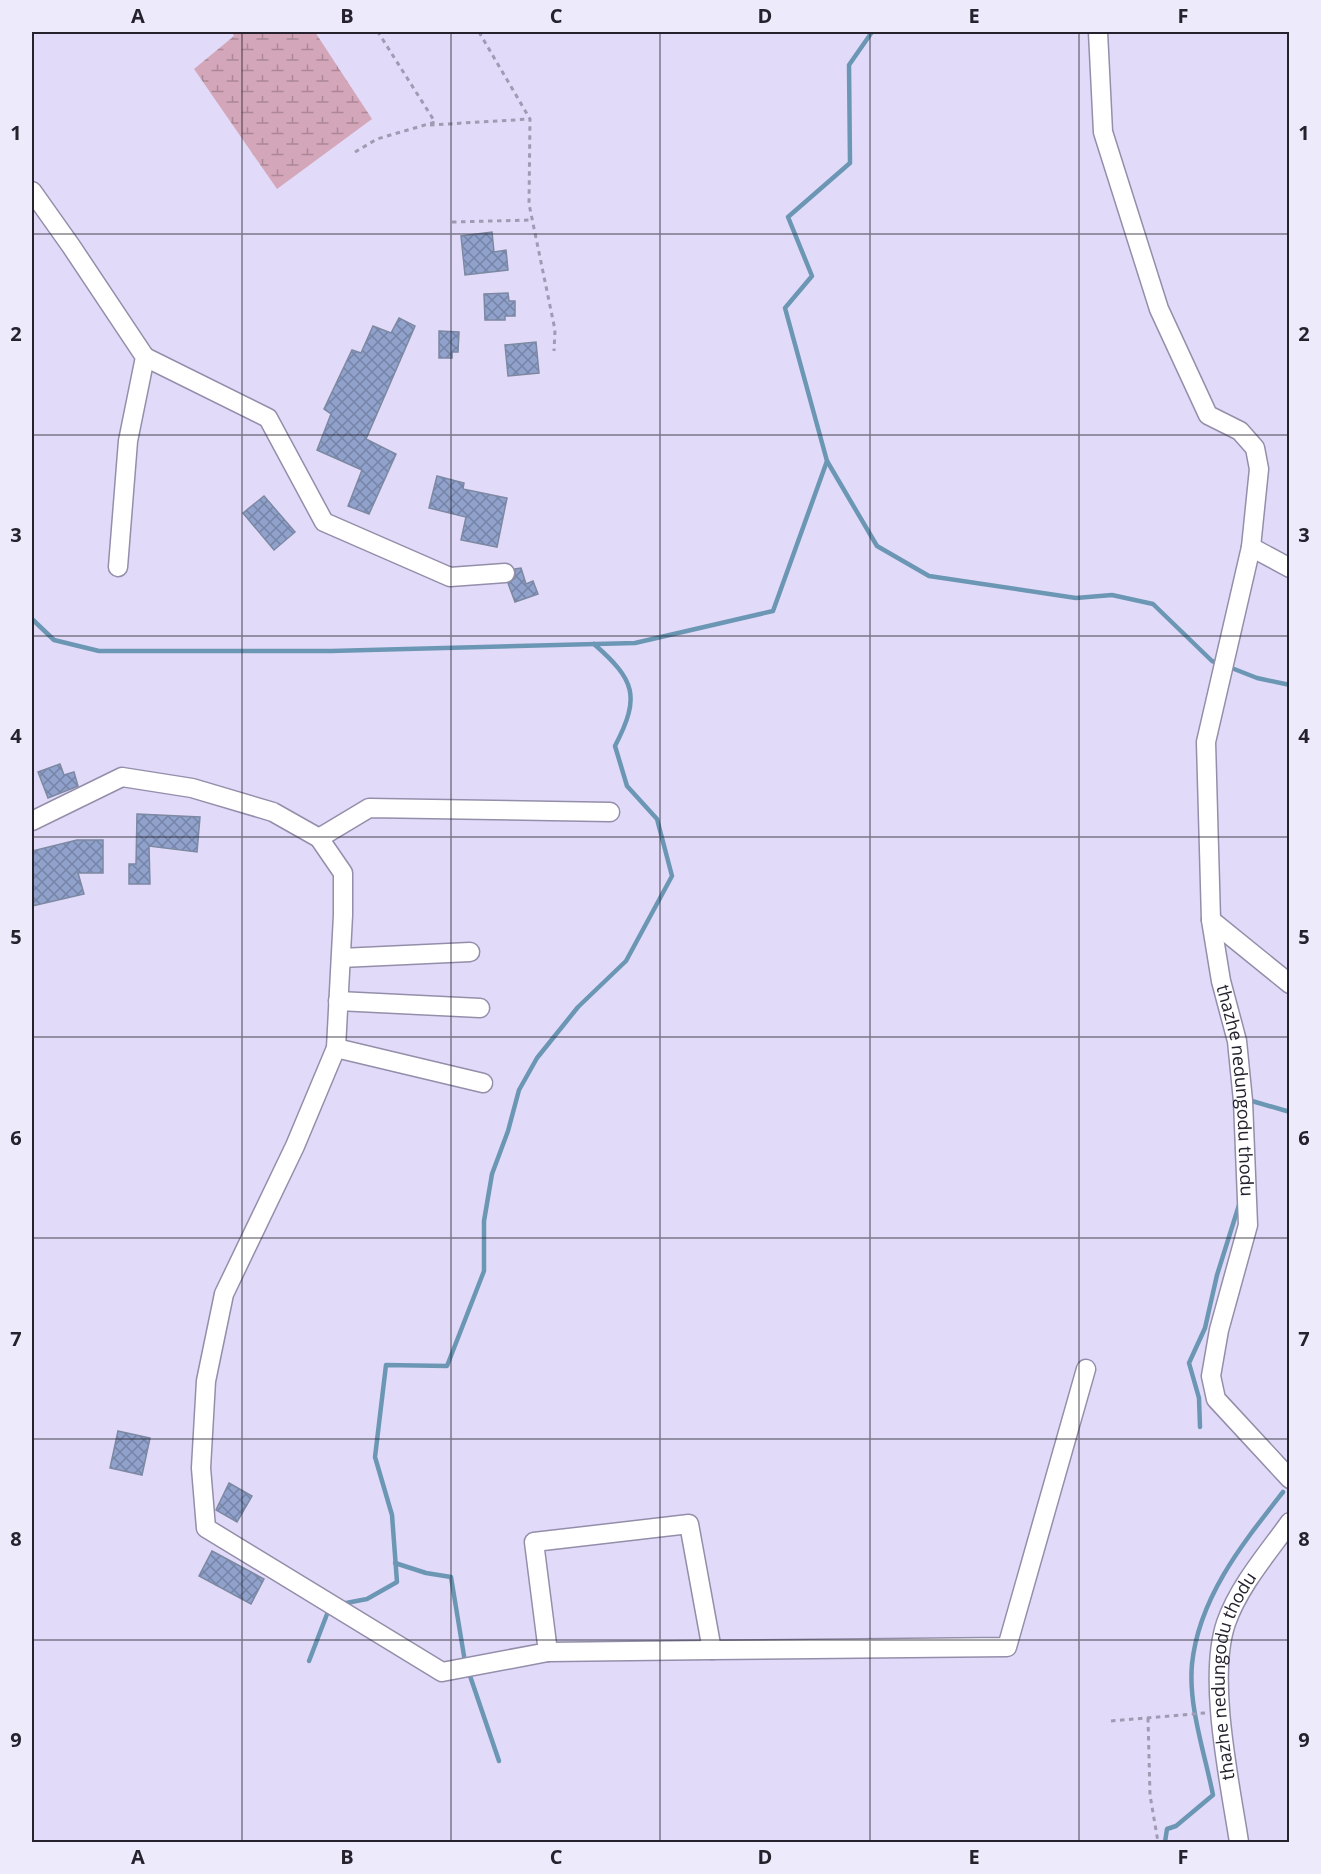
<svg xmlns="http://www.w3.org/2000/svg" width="1321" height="1874" font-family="'Open Sans',sans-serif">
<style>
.wetland{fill:url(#wetland-marsh)}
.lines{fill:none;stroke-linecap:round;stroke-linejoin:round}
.stream{stroke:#6c97b4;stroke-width:4.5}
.building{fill:url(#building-cross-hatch);stroke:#7d88a2;stroke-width:1.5}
.minor-casing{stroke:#948eaa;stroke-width:21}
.path{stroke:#a09bb3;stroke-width:3;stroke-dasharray:4.5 4.5;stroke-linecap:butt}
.minor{stroke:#fff;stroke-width:18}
.grid{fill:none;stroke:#25222d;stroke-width:1.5;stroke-opacity:0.55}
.labels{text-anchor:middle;stroke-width:4.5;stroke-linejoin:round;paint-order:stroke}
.street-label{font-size:18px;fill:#25222d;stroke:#edeafc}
.neatline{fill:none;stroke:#25222d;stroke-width:2}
.grid-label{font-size:20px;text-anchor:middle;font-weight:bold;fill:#25222d}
</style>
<defs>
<pattern id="wetland-marsh" width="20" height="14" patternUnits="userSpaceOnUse" patternTransform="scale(1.5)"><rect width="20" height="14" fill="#d4a6b9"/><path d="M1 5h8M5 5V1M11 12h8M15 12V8" fill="none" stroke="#ac8797"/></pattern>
<pattern id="building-cross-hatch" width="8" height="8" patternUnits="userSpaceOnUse" patternTransform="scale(1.5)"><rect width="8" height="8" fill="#90a2cc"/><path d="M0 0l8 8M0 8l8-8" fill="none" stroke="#7584a6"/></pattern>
</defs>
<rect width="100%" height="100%" fill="#e1dbf9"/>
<path class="wetland" d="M 232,32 L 315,32 L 372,119 L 277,189 L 194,69 L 234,36 Z"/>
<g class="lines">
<g class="stream">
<path d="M 872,32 L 849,65 L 850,163 L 788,217 L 812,276 L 785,308 L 827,461 L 877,546 L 929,576 L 1076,598 L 1112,595 L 1153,604 L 1212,661 L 1218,663"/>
<path d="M 32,619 L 54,640 L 99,651 L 331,651 L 635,643 L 773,611 L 827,461"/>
<path d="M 1229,667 L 1257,678 L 1290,685"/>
<path d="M 1252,1101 L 1290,1112"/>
<path d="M 1200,1427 L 1199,1398 L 1189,1363 L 1205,1328 L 1217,1275 L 1239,1205"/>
<path d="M 395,1563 L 426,1573 L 451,1577 L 465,1662"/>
<path d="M 341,1604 L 367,1599 L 397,1582 L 392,1515 L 375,1457 L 386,1365 L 447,1366 L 484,1271 L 484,1221 L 492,1174 L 508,1131 L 519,1090 L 537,1058 L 578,1007 L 626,961 L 672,876 L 657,819 L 627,786 L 615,746 C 641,696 635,680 594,644"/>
<path d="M 309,1661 L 329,1609"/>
<path d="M 468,1670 L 499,1761"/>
<path d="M 1165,1842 L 1167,1829 L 1176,1826 L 1213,1795 C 1205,1754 1188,1706 1192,1664 C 1199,1597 1243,1543 1283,1492"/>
</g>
</g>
<g class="building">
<path d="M 492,232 L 494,252 L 506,250 L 508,270 L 465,275 L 461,236 Z"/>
<path d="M 508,293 L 509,301 L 515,301 L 515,316 L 505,316 L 505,320 L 485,320 L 484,294 Z"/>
<path d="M 399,318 L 415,326 L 366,439 L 396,454 L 369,514 L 348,506 L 362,470 L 317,450 L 331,414 L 324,409 L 352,350 L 361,353 L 373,326 L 391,333 Z"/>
<path d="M 439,331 L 459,332 L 458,352 L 452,352 L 452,358 L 439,358 Z"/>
<path d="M 536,342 L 539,373 L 508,376 L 505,345 Z"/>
<path d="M 437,476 L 464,483 L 463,489 L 507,498 L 497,547 L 461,540 L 466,517 L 429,508 Z"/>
<path d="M 264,496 L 295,532 L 274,550 L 243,513 Z"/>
<path d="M 521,568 L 526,584 L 533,581 L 538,594 L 515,602 L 508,583 L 515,578 L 515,569 Z"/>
<path d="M 60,764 L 64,775 L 74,772 L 78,786 L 48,798 L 38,772 Z"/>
<path d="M 137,814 L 200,817 L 197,852 L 149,846 L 150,884 L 129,884 L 129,864 L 136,864 Z"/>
<path d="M 77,840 L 103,840 L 103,873 L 78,873 L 84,894 L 32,906 L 32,851 Z"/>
<path d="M 118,1431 L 150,1438 L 142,1475 L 110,1468 Z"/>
<path d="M 229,1483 L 252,1496 L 237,1522 L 216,1510 Z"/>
<path d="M 212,1551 L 264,1579 L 251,1604 L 199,1576 Z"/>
</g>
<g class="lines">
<g class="minor-casing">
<g id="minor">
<path id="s1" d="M 1098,32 L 1103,132 L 1159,309 L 1208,415 L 1240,431 L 1255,448 L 1259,469 L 1251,547 L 1206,742 L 1211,920 L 1221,981 L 1237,1041 L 1243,1101 L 1248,1225 L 1219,1330 L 1211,1376 L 1216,1399 L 1290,1479"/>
<path d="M 32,191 L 71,246 L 145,357 L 128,441 L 118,567"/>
<path d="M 145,357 L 268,418 L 324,522 L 450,577 L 505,573"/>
<path d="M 1251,547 L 1290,568"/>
<path d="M 32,821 L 122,777 L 192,788 L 273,812 L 319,838 L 343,873 L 343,915 L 336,1048 L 295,1146 L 224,1294 L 206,1381 L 201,1468 L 206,1528 L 442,1672 L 548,1652 L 534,1542 L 689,1524 L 712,1650 L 1007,1647 L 1086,1369"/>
<path d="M 319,838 L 369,808 L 610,812"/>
<path d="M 1211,920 L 1290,984"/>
<path d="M 341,958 L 470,952"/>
<path d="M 338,1001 L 480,1008"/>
<path d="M 336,1048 L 483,1083"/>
<path d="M 548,1652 L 712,1650"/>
<path id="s2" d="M 1239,1842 C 1230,1783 1207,1679 1226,1623 C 1239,1586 1267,1554 1290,1522"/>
</g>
</g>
<g class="path">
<path d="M 479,32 L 530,119 L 529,204 L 555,330 L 554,351"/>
<path d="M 430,125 L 530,119"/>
<path d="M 355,152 L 377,139 L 435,122 L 378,32"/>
<path d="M 452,222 L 532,220"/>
<path d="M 1148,1718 L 1150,1795 L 1158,1842"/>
<path d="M 1111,1721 L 1205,1713"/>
</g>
<use href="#minor" class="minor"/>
</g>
<path class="grid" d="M 242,32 L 242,1842M 451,32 L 451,1842M 660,32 L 660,1842M 870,32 L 870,1842M 1079,32 L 1079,1842M 32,234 L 1290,234M 32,435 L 1290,435M 32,636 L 1290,636M 32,837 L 1290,837M 32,1037 L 1290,1037M 32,1238 L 1290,1238M 32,1439 L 1290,1439M 32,1640 L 1290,1640"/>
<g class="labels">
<g class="street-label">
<text dy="6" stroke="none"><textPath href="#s1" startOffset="1112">thazhe nedungodu thodu</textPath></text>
<text dy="6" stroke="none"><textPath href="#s2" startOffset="170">thazhe nedungodu thodu</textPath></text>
</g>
</g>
<rect width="1321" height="1874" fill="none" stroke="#edeafc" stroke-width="66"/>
<rect x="33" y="33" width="1255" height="1808" class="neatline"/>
<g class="grid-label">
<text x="138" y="23">A</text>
<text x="347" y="23">B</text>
<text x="556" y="23">C</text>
<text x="765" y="23">D</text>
<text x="974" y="23">E</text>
<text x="1183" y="23">F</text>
<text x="16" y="140">1</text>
<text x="1304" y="140">1</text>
<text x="16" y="341">2</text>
<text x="1304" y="341">2</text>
<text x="16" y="542">3</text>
<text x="1304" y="542">3</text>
<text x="16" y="743">4</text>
<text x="1304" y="743">4</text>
<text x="16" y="944">5</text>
<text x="1304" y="944">5</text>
<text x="16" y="1145">6</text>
<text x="1304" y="1145">6</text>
<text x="16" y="1346">7</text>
<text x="1304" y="1346">7</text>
<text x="16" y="1546">8</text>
<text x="1304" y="1546">8</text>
<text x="16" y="1747">9</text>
<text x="1304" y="1747">9</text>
<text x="138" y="1864">A</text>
<text x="347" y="1864">B</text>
<text x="556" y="1864">C</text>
<text x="765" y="1864">D</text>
<text x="974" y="1864">E</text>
<text x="1183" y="1864">F</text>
</g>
</svg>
